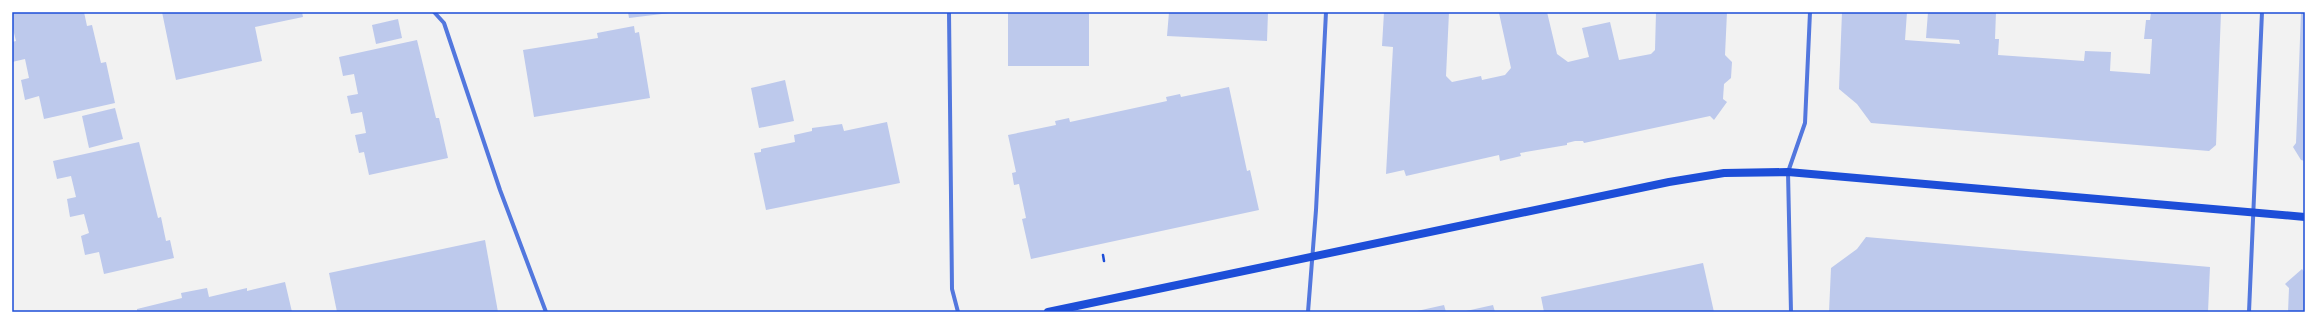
<svg xmlns="http://www.w3.org/2000/svg" width="2317" height="324" font-family="'Varela Round',sans-serif">
<style>
.building{fill:#bdc9ec}
.lines{fill:none;stroke-linecap:round;stroke-linejoin:round}
.path{stroke:#1d4ed8;stroke-width:2.5}
.minor{stroke:#5277de;stroke-width:4}
.secondary{stroke:#1d4ed8;stroke-width:8}
.neatline{fill:none;stroke:#1d4ed8;stroke-width:1.5}
</style>
<rect width="100%" height="100%" fill="#f2f2f2"/>
<g class="building">
<path d="M 12,12 L 84,12 L 87,26 L 92,25 L 101,63 L 106,62 L 115,103 L 44,119 L 39,96 L 25,100 L 21,80 L 29,78 L 25,59 L 12,62 L 12,42 L 16,41 L 12,25 Z"/>
<path d="M 162,12 L 302,12 L 303,17 L 255,27 L 262,61 L 176,80 Z"/>
<path d="M 628,12 L 670,12 L 670,13 L 629,18 Z"/>
<rect x="1008" y="12" width="81" height="54"/>
<path d="M 1169,12 L 1268,12 L 1267,41 L 1167,36 Z"/>
<path d="M 1384,12 L 1449,12 L 1446,76 L 1452,82 L 1481,76 L 1482,80 L 1505,75 L 1511,68 L 1499,13 L 1547,12 L 1557,54 L 1568,62 L 1589,57 L 1582,28 L 1610,22 L 1619,60 L 1651,54 L 1655,50 L 1656,12 L 1727,12 L 1725,55 L 1732,62 L 1731,78 L 1724,84 L 1723,99 L 1727,102 L 1714,120 L 1710,116 L 1584,143 L 1583,141 L 1575,141 L 1567,143 L 1567,145 L 1520,153 L 1521,156 L 1500,161 L 1499,155 L 1406,176 L 1404,170 L 1386,174 L 1393,47 L 1382,46 Z"/>
<path d="M 1842,12 L 1907,12 L 1905,40 L 1960,44 L 1959,40 L 1926,38 L 1928,12 L 1996,12 L 1995,39 L 1999,39 L 1998,55 L 2084,61 L 2085,51 L 2111,52 L 2110,71 L 2150,74 L 2152,39 L 2144,39 L 2146,20 L 2150,20 L 2151,12 L 2221,12 L 2216,145 L 2209,151 L 1871,123 L 1857,104 L 1839,89 Z"/>
<path d="M 2301,12 L 2305,12 L 2305,161 L 2301,160 L 2293,147 L 2296,143 L 2297,119 Z"/>
<path d="M 398,19 L 402,38 L 376,44 L 372,25 Z"/>
<path d="M 634,26 L 635,33 L 639,32 L 650,98 L 534,117 L 523,50 L 598,38 L 597,33 Z"/>
<path d="M 417,40 L 436,118 L 439,118 L 448,158 L 369,175 L 364,152 L 359,153 L 355,135 L 366,133 L 362,112 L 351,114 L 347,96 L 358,94 L 354,74 L 343,76 L 339,57 Z"/>
<path d="M 785,80 L 794,121 L 759,128 L 751,88 Z"/>
<path d="M 1229,87 L 1247,171 L 1250,170 L 1259,210 L 1031,259 L 1022,219 L 1026,218 L 1019,184 L 1014,185 L 1012,173 L 1016,172 L 1008,135 L 1056,125 L 1055,121 L 1069,118 L 1070,122 L 1167,101 L 1166,97 L 1180,94 L 1181,97 Z"/>
<path d="M 115,108 L 123,139 L 89,148 L 82,116 Z"/>
<path d="M 887,122 L 900,183 L 766,210 L 754,153 L 761,152 L 761,149 L 795,142 L 794,135 L 812,131 L 812,128 L 842,124 L 844,131 Z"/>
<path d="M 139,142 L 158,218 L 161,217 L 166,241 L 170,240 L 174,258 L 104,274 L 99,252 L 85,255 L 81,236 L 89,233 L 84,214 L 70,217 L 67,199 L 76,197 L 71,176 L 57,179 L 53,161 Z"/>
<path d="M 1866,237 L 2210,267 L 2208,312 L 1829,312 L 1831,268 L 1857,249 Z"/>
<path d="M 485,240 L 498,312 L 337,312 L 329,273 Z"/>
<path d="M 1703,263 L 1714,312 L 1544,312 L 1541,297 Z"/>
<path d="M 2302,269 L 2305,273 L 2305,312 L 2288,312 L 2289,288 L 2285,284 Z"/>
<path d="M 285,282 L 292,312 L 137,312 L 137,309 L 182,298 L 181,293 L 207,288 L 209,297 L 247,288 L 247,291 Z"/>
<path d="M 1444,305 L 1446,312 L 1417,312 L 1417,311 Z"/>
<path d="M 1493,305 L 1495,312 L 1466,312 L 1466,311 Z"/>
</g>
<g class="lines">
<path class="path" d="M 1103,255 L 1104,261"/>
<g class="minor">
<path d="M 434,12 L 444,23 L 500,190 L 546,312"/>
<path d="M 949,12 L 952,289 L 958,312"/>
<path d="M 1308,312 L 1316,210 L 1326,12"/>
<path d="M 1791,312 L 1788,172 L 1805,123 L 1810,12"/>
<path d="M 2249,312 L 2262,12"/>
</g>
<path class="secondary" d="M 1048,312 L 1669,182 L 1724,173 L 1788,172 L 2305,217"/>
</g>
<rect width="2317" height="324" fill="none" stroke="#ffffff" stroke-width="26"/>
<rect x="13" y="13" width="2291" height="298" class="neatline"/>
</svg>
